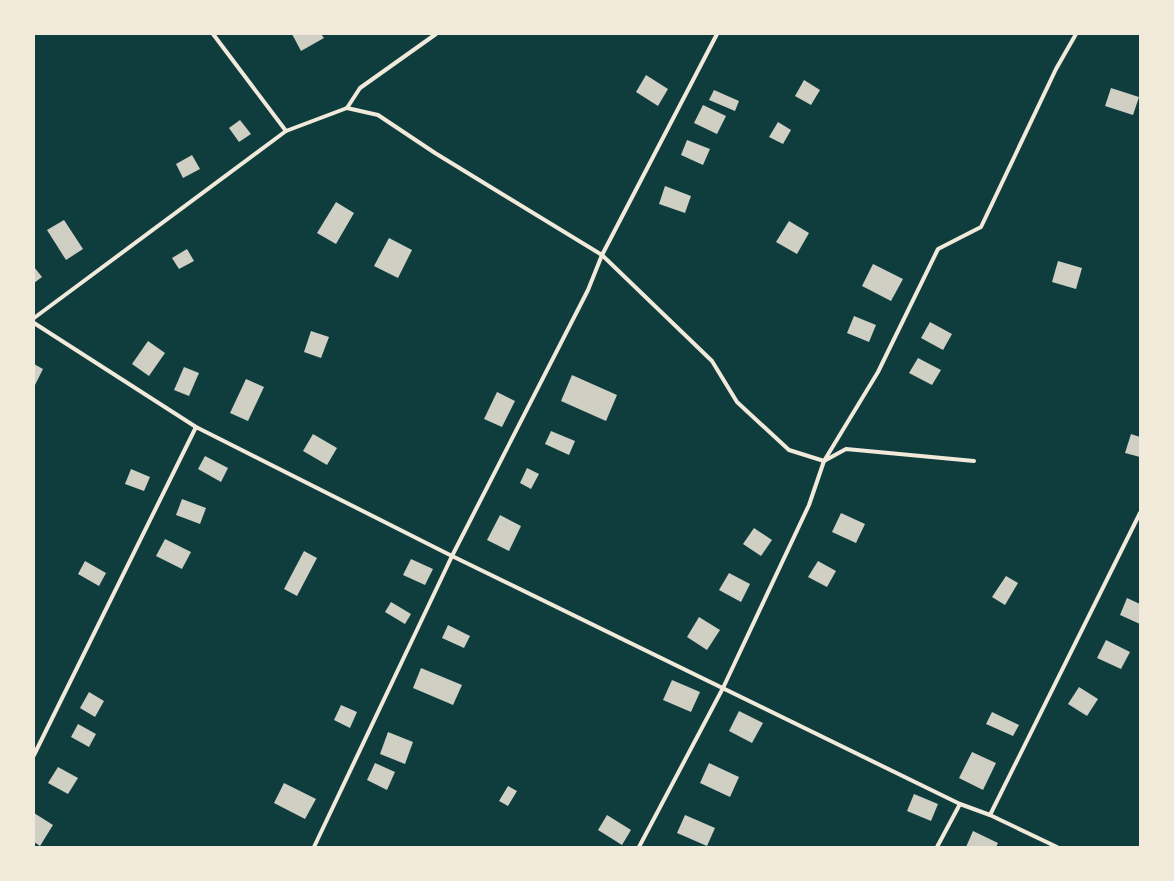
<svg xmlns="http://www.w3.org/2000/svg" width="1174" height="881" font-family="Commissioner,sans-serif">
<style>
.building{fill:#cfcfc3}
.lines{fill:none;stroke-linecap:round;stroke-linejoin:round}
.service{stroke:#f1e9da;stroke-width:4}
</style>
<rect width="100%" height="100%" fill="#0f3d3e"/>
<g class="building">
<path d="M 292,34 L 321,34 L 324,38 L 301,51 Z"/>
<path d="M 646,75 L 668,89 L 658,106 L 636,92 Z"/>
<path d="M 804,80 L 820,90 L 811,105 L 795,96 Z"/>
<path d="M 1111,88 L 1139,97 L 1133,115 L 1105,106 Z"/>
<path d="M 714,90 L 739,101 L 735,111 L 709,100 Z"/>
<path d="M 703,105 L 726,116 L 717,134 L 694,123 Z"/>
<path d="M 240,120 L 251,134 L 239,142 L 229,128 Z"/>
<path d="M 778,122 L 791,130 L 783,144 L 769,137 Z"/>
<path d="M 687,140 L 710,149 L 703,165 L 681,155 Z"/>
<path d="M 192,155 L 200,169 L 183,178 L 176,164 Z"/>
<path d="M 665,186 L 691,196 L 685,213 L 659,204 Z"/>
<path d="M 336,202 L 354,213 L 336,244 L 317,233 Z"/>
<path d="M 64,220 L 83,249 L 66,260 L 47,230 Z"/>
<path d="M 789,221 L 809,233 L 797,254 L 776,242 Z"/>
<path d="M 389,238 L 412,250 L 398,278 L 374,266 Z"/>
<path d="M 187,249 L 194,261 L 179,269 L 172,258 Z"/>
<path d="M 1058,261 L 1082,268 L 1076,289 L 1052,282 Z"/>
<path d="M 873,264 L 903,279 L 891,301 L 862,286 Z"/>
<path d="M 34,267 L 42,277 L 34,283 Z"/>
<path d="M 854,316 L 876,325 L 869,342 L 847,333 Z"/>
<path d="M 930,322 L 952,334 L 943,350 L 921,338 Z"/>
<path d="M 311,331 L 329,337 L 321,358 L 304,352 Z"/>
<path d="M 148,341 L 165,353 L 149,376 L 132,364 Z"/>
<path d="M 918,358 L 941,370 L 932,385 L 909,373 Z"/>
<path d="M 34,364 L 43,369 L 34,387 Z"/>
<path d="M 184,367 L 199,373 L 189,396 L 174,390 Z"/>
<path d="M 572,375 L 617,395 L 606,421 L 561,401 Z"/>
<path d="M 246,379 L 264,387 L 248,421 L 230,413 Z"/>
<path d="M 497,392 L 515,401 L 502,427 L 484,419 Z"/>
<path d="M 551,431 L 575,441 L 569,455 L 545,444 Z"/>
<path d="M 313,434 L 337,448 L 327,465 L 303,451 Z"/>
<path d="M 1131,434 L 1140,437 L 1140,457 L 1125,453 Z"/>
<path d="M 205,456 L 228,468 L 221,482 L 198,469 Z"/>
<path d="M 527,468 L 539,474 L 531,489 L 520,483 Z"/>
<path d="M 131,469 L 150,477 L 144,491 L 125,484 Z"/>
<path d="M 182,499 L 206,508 L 200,524 L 176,515 Z"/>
<path d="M 841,513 L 865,524 L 856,543 L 832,532 Z"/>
<path d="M 500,515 L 521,526 L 509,551 L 487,540 Z"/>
<path d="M 754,528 L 772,540 L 761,556 L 743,544 Z"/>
<path d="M 165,539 L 191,552 L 182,569 L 156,556 Z"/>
<path d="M 304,551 L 317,558 L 297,596 L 284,589 Z"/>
<path d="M 411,559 L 433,569 L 425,585 L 403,575 Z"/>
<path d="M 85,561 L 106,573 L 99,586 L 78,574 Z"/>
<path d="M 818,561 L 836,571 L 827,587 L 808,577 Z"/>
<path d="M 729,573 L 750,584 L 741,602 L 719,590 Z"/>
<path d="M 1006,576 L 1018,583 L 1005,605 L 992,597 Z"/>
<path d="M 1127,598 L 1140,604 L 1140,624 L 1120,615 Z"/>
<path d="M 391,602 L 411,614 L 405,624 L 385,612 Z"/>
<path d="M 699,617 L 720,630 L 707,650 L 687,637 Z"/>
<path d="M 448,625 L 470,636 L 464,648 L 442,638 Z"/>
<path d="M 1106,640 L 1130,652 L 1121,669 L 1097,658 Z"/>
<path d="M 421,668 L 462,685 L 453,705 L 413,688 Z"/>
<path d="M 672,680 L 700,692 L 691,712 L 663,700 Z"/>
<path d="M 1079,687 L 1098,699 L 1087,716 L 1068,704 Z"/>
<path d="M 89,692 L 104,701 L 95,717 L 80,708 Z"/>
<path d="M 341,705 L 357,712 L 350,728 L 334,720 Z"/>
<path d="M 739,711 L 763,723 L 752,743 L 729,731 Z"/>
<path d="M 992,712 L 1019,725 L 1013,736 L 986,724 Z"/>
<path d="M 78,724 L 96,734 L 89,747 L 71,737 Z"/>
<path d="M 388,732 L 413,742 L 405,764 L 380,754 Z"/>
<path d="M 972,752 L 996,763 L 983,790 L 959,778 Z"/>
<path d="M 375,763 L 395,772 L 387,790 L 367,780 Z"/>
<path d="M 709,763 L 739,777 L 730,797 L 700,783 Z"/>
<path d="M 58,767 L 78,778 L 68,794 L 48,783 Z"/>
<path d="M 284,783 L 316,799 L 305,819 L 274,803 Z"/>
<path d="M 508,786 L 517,791 L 508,806 L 499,801 Z"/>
<path d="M 914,794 L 938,804 L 931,821 L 907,811 Z"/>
<path d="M 34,813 L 53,825 L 40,846 L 34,842 Z"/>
<path d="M 607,815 L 631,830 L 622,845 L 598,830 Z"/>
<path d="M 685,815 L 715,828 L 707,846 L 677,833 Z"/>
<path d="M 973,831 L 998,843 L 996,847 L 966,847 Z"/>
</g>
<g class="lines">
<g class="service">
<path d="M 213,34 L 286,131"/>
<path d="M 347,108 L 378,115 L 435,153 L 602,255 L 712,361 L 737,402 L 789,450 L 824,461 L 846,449 L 974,461"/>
<path d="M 34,318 L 286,131 L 347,108 L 360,88 L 436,34"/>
<path d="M 34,323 L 196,427 L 452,556 L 960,804 L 990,815 L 1057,847"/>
<path d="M 34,755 L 196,427"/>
<path d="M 990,815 L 1140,513"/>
<path d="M 314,847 L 452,556 L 588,290 L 602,255 L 717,34"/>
<path d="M 639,847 L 723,688 L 809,505 L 824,461 L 878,372 L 938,249 L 981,227 L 1056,69 L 1076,34"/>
<path d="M 937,847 L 960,804"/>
</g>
</g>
<rect width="1174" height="881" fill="none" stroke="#f1e9da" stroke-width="70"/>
</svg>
